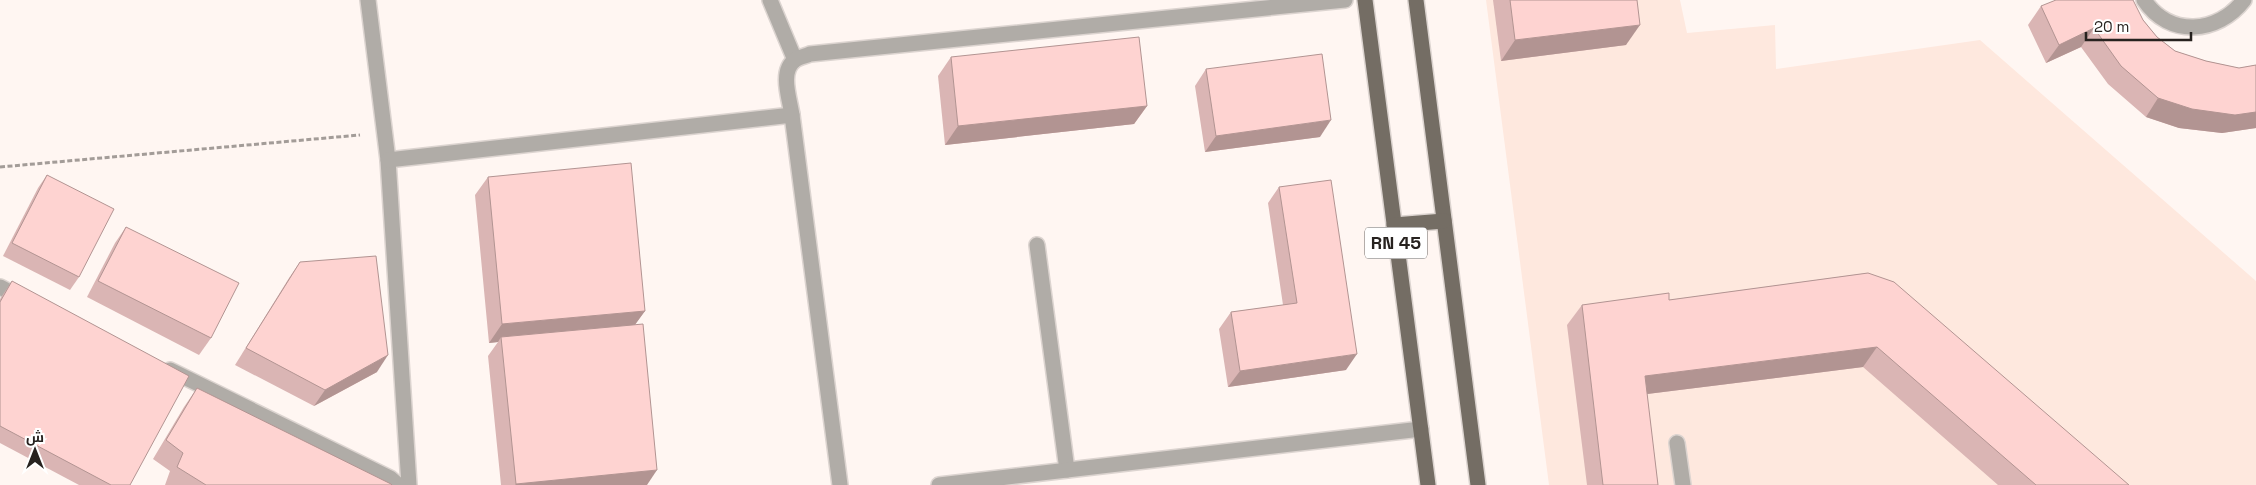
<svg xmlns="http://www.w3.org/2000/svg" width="2256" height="485" font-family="'Space Grotesk',Cairo,sans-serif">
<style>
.built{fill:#fee8de}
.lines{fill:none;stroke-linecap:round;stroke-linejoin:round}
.minor-casing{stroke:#dcd4d0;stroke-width:18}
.major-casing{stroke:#dcd4d0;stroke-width:18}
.path{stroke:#a39c98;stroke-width:3;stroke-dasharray:5 2.5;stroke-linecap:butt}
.minor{stroke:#b0aca7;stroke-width:15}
.major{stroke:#746d64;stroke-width:15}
.wall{fill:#dab5b4}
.shaded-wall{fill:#b29492}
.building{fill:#fed3d1;stroke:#b29492}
.labels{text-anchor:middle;stroke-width:4;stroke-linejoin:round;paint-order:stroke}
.shield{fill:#fff;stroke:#686462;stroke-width:1}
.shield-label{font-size:18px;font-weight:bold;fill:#27221f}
</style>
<rect width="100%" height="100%" fill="#fff6f2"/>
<path class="built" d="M 1486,0 L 1680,0 L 1687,33 L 1775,25 L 1776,69 L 1980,40 L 2256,281 L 2256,485 L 1549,485 Z"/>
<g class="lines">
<g class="minor-casing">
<g id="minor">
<path d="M 368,0 L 388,160 L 409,485"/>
<path d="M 770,0 L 795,60"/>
<path d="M 2144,0 C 2169,38 2218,34 2244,0"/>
<path d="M 792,115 C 790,100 779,71 795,60 C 799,57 806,56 810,54 L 1345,0"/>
<path d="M 388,160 L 792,115 L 840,485"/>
<path d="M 1037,245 L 1067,470"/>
<path d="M 0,287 L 23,299"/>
<path d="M 170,370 L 390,478 L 398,485"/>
<path d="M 1677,443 L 1683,485"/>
<path d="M 939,485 L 1421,429"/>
</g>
</g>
<g class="major-casing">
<g id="major">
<path d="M 1365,0 L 1428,485"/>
<path d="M 1416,0 L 1478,485"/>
<path d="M 1394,225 L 1444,221"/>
</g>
</g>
<path class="path" d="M 0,167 L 360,135"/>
<use href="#minor" class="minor"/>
<use href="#major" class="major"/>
</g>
<g class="wall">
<path d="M 1493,0 L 1637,0 L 1626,45 L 1501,61 Z"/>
<path d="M 2041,6 L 2143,20 L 2157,37 L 2175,51 L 2206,61 L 2239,68 L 2256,65 L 2256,128 L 2222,133 L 2179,128 L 2146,117 L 2108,84 L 2081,47 L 2046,63 L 2028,25 Z"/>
<path d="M 951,57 L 1147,106 L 1134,124 L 945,145 L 938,76 Z"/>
<path d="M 1206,69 L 1320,137 L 1205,152 L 1195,86 Z"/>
<path d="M 47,175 L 79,277 L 70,290 L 3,256 L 38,188 Z"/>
<path d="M 488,177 L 645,311 L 635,324 L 647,485 L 501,485 L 488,356 L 498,342 L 489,343 L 475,195 Z"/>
<path d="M 1279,187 L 1346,370 L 1228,387 L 1219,329 L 1231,312 L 1283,305 L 1268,203 Z"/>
<path d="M 126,227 L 211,338 L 199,355 L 87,297 L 115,243 Z"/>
<path d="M 300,262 L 377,372 L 314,406 L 235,365 L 289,278 Z"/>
<path d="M 1868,273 L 2129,485 L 1998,485 L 1863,367 L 1647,394 L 1658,485 L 1587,485 L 1567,325 L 1582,305 L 1669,300 Z"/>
<path d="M 12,281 L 130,485 L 79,485 L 0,443 L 0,299 Z"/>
<path d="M 197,388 L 392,485 L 165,485 L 170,471 L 153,459 L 184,407 Z"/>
</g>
<g class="shaded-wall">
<path d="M 1640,25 L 1626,45 L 1501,61 L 1515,40 Z"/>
<path d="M 2094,28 L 2081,47 L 2046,63 L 2059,45 Z"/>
<path d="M 2158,98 L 2256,112 L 2256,128 L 2222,133 L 2179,128 L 2146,117 Z"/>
<path d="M 1147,106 L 1134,124 L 945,145 L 958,126 Z"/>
<path d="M 1331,120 L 1320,137 L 1205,152 L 1216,136 Z"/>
<path d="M 645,311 L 632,329 L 501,337 L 498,342 L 489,343 L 502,324 Z"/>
<path d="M 1877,347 L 1863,367 L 1631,396 L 1645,376 Z"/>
<path d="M 1357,354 L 1346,370 L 1228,387 L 1240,371 Z"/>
<path d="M 388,355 L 377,372 L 314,406 L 325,390 Z"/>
<path d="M 657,470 L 647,485 L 515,485 L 516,484 Z"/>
</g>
<g class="building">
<path d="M 1510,0 L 1637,0 L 1640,25 L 1515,40 Z"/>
<path d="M 2056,0 L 2133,0 L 2143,20 L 2157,37 L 2175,51 L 2206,61 L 2239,68 L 2256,65 L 2256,112 L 2235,115 L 2192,109 L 2158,98 L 2121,66 L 2094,28 L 2059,45 L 2041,6 Z"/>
<path d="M 1139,37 L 1147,106 L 958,126 L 951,57 Z"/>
<path d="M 1322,54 L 1331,120 L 1216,136 L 1206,69 Z"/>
<path d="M 631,163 L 645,311 L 502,324 L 488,177 Z"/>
<path d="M 47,175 L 114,209 L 79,277 L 12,243 Z"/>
<path d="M 1331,180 L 1357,354 L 1240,371 L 1231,312 L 1297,303 L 1279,187 Z"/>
<path d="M 126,227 L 239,283 L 211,338 L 98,281 Z"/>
<path d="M 376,256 L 388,355 L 325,390 L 246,348 L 300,262 Z"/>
<path d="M 1868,273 L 1894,282 L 2129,485 L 2036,485 L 1877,347 L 1645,376 L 1658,485 L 1603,485 L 1582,305 L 1669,293 L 1669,300 Z"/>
<path d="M 12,281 L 189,376 L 130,485 L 111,485 L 0,426 L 0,302 Z"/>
<path d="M 643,324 L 657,470 L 516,484 L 501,337 Z"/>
<path d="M 197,388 L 391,484 L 392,485 L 206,485 L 177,467 L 183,453 L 166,440 Z"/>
</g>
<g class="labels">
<rect class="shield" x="1365" y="227.5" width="62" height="31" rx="4"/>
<g class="shield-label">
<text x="1396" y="249">RN 45</text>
</g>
</g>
<g transform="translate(35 450)" stroke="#ffffff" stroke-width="4" paint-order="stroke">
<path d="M0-4L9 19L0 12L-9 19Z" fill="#27221f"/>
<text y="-8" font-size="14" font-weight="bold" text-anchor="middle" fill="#27221f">ش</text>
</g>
<path d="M2086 32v8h105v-8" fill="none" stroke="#27221f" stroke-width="2.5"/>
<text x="2094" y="32" font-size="15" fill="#27221f" stroke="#ffffff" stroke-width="4" paint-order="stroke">20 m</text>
</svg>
